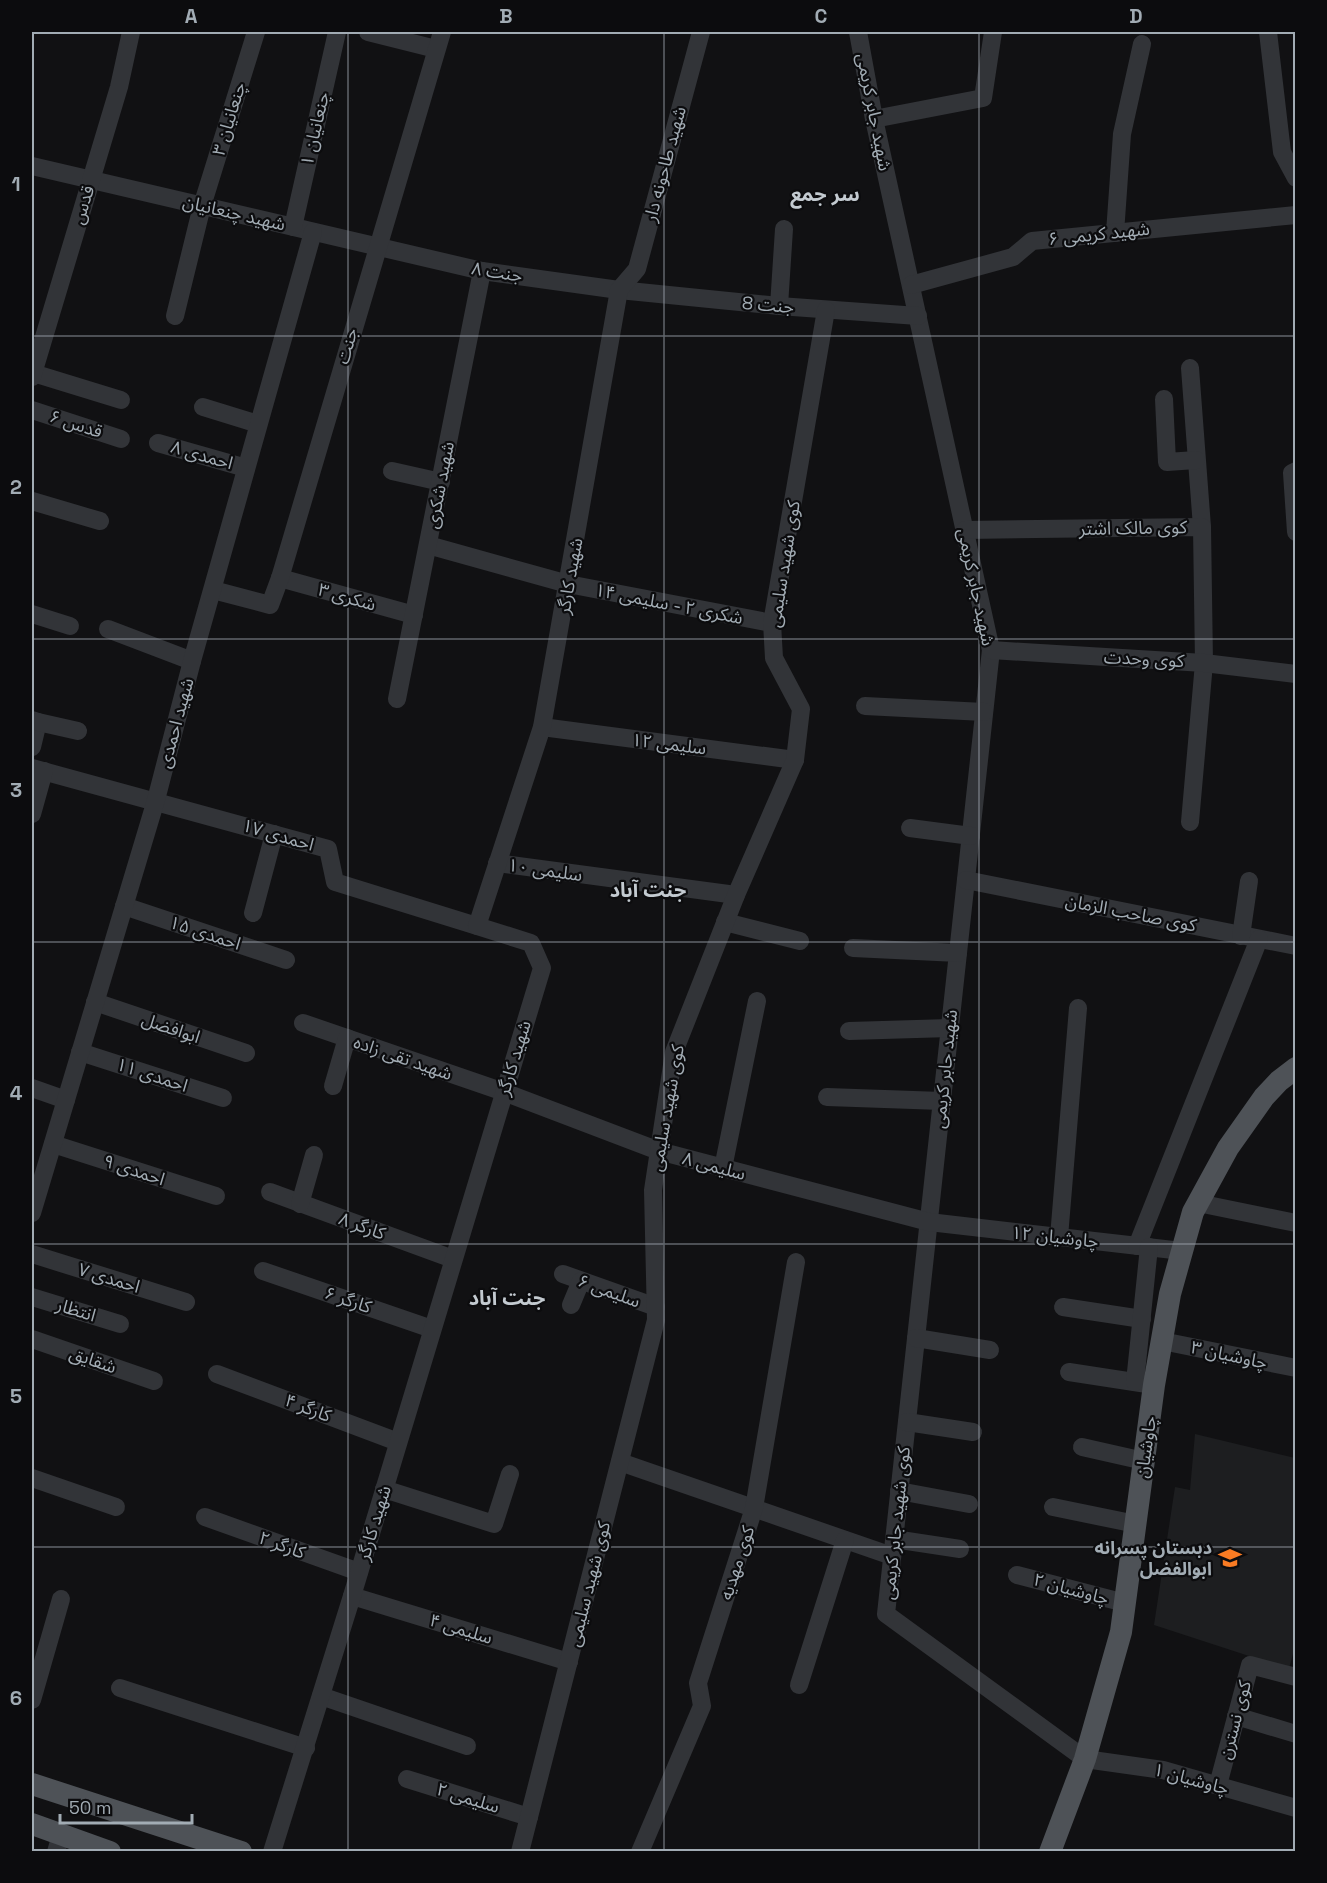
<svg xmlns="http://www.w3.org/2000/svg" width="1327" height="1883" font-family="'Space Grotesk','Noto Sans Arabic',sans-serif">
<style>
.built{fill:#1d1e20}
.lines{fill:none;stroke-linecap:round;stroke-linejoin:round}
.minor{stroke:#323438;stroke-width:18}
.major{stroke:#4e5257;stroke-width:22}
.grid{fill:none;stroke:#a2acb4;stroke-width:1.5;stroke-opacity:0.55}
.labels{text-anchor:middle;stroke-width:4.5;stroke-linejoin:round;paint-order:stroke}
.street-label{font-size:18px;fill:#a2acb4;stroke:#0c0c0e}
.poi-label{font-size:18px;font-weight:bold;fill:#a2acb4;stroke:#0c0c0e;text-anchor:end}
.neighbourhood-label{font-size:20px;font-weight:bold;fill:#c3cad0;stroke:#0c0c0e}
.neatline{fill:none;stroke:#a2acb4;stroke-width:2}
.grid-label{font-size:20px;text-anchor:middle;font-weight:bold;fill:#a2acb4}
</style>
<rect width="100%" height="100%" fill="#111113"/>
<path class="built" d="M 1195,1434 L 1295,1458 L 1296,1642 L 1289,1669 L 1154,1625 L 1175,1487 L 1190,1490 Z"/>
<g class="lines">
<g class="minor">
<path d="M 368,32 L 436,49"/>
<path d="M 858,32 L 874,119 L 991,650 L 886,1614 L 1085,1759 L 1163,1770 L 1296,1808"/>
<path d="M 1268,32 L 1282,152 L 1296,178"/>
<path d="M 874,119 L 983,98 L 993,32"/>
<path d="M 32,166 L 482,271 L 619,290 L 779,306 L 918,316"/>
<path d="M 293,227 L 337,32"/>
<path d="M 1115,233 L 1122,134 L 1142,44"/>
<path d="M 911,285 L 1013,257 L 1032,241 L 1296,215"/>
<path d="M 779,306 L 784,229"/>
<path d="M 175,316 L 202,206 L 256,32"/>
<path d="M 1190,368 L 1202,527"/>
<path d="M 33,373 L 121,400"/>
<path d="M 32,377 L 119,87 L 131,32"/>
<path d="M 1164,399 L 1167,462 L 1196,460"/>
<path d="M 203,407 L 258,424"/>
<path d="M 32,410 L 121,439"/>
<path d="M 158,443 L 246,468"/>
<path d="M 392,471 L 441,482"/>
<path d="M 1296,471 L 1292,473 L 1296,532"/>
<path d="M 32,501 L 100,521"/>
<path d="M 965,530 L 1202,527 L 1204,663 L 1190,822"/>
<path d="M 428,545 L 568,584 L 772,623"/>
<path d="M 280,578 L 414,615"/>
<path d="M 213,590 L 270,605 L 280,578 L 442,32"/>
<path d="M 32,614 L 70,626"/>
<path d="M 108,629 L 192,661"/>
<path d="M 991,650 L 1204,663 L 1296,674"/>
<path d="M 397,699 L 482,271"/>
<path d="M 865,706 L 984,712"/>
<path d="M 32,720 L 38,722 L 32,747"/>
<path d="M 38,722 L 78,731"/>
<path d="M 542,727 L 795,760"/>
<path d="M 32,768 L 328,849 L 335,882 L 477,926"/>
<path d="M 32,814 L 44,771"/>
<path d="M 910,828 L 971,836"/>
<path d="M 497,863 L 736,895"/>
<path d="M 966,880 L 1296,946"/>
<path d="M 124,906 L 286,960"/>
<path d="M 253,913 L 274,834"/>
<path d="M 725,922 L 800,941"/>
<path d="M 1241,936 L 1249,881"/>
<path d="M 853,948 L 958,953"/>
<path d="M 95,1002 L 246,1053"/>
<path d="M 303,1023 L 504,1092 L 659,1151 L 929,1222 L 1182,1251"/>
<path d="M 849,1031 L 950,1028"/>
<path d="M 80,1052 L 223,1098"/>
<path d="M 333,1086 L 347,1038"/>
<path d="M 32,1088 L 66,1100"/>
<path d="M 827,1097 L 942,1101"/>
<path d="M 53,1144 L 216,1196"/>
<path d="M 723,1168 L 757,1001"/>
<path d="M 270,1192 L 453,1259"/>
<path d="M 1198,1203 L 1296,1223"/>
<path d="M 300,1204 L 314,1155"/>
<path d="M 32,1213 L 156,800 L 192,661 L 313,232"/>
<path d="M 1059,1237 L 1078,1008"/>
<path d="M 1137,1246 L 1259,939"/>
<path d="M 32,1254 L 186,1302"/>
<path d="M 263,1271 L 432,1329"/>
<path d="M 563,1274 L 656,1307"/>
<path d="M 32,1297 L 120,1324"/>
<path d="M 571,1305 L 581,1281"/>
<path d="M 1063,1307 L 1142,1319"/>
<path d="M 916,1338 L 990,1350"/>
<path d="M 32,1339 L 154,1381"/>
<path d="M 1162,1341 L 1296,1368"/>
<path d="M 1069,1372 L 1147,1384"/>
<path d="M 217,1374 L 398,1442"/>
<path d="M 1135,1382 L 1149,1247"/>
<path d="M 907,1422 L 973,1432"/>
<path d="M 1082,1447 L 1144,1461"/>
<path d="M 620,1462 L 892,1556"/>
<path d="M 32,1478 L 116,1507"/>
<path d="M 384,1489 L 494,1524 L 510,1474"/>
<path d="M 899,1491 L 969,1504"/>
<path d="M 1053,1507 L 1136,1524"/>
<path d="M 205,1517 L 359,1572"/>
<path d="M 894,1539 L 960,1549"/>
<path d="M 1017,1575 L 1125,1603"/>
<path d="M 352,1596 L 569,1662"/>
<path d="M 799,1685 L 845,1540"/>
<path d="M 120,1688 L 306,1748"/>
<path d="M 321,1696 L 467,1746"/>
<path d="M 32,1700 L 61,1599"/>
<path d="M 1236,1716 L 1296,1734"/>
<path d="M 407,1779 L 529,1817"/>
<path d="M 1218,1785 L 1250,1665 L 1296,1677"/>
<path d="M 56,1852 L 61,1835"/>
<path d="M 272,1852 L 352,1596 L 542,968 L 531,943 L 477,926 L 542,727 L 619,290 L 637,269 L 701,32"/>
<path d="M 520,1852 L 656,1320 L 653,1190 L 674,1052 L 736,895 L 795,760 L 801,709 L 774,658 L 772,623 L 826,310"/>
<path d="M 640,1852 L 702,1706 L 698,1683 L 754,1508 L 796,1262"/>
</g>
<g class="major">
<path d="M 32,1784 L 241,1852"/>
<path d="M 32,1824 L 110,1852"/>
<path d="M 1050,1852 L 1085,1759 L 1121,1632 L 1154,1385 L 1170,1294 L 1193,1212 L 1228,1148 L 1264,1097 L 1279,1081 L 1296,1068"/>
</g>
</g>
<path class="grid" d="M 348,32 L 348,1852M 664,32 L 664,1852M 979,32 L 979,1852M 32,336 L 1296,336M 32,639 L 1296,639M 32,942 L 1296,942M 32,1244 L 1296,1244M 32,1547 L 1296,1547"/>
<defs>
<g id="school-bare" transform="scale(1.8)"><path d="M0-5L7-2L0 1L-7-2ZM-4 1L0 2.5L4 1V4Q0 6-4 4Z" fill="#f97b23" stroke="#0c0c0e" stroke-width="2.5" paint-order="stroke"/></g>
</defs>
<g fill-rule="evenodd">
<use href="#school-bare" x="1230" y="1558"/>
</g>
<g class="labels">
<g class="street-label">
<text transform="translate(874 112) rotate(79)" y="6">شهید جابر کریمی</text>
<text transform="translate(229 119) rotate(-73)" y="6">چنعانیان ۳</text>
<text transform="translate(315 129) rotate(-77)" y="6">چنعانیان ۱</text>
<text transform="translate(665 164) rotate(-75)" y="6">شهيد طاحونه دار</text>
<text transform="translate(83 205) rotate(-73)" y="6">قدس</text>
<text transform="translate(234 213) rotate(13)" y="6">شهید چنعانیان</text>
<text transform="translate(1099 234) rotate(-6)" y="6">شهید کریمی ۶</text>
<text transform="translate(497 272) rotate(9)" y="6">جنت ۸</text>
<text transform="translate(768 305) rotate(5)" y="6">جنت 8</text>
<text transform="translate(347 346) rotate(-74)" y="6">جنت</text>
<text transform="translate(76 424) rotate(18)" y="6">قدس ۶</text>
<text transform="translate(202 455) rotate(16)" y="6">احمدی ۸</text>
<text transform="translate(440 485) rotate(-79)" y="6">شهید شکری</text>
<text transform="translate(1133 528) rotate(-1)" y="6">کوی مالک اشتر</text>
<text transform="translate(784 564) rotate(-81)" y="6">کوی شهید سلیمی</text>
<text transform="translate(570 576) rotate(-80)" y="6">شهید کارگر</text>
<text transform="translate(976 587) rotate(78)" y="6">شهید جابر کریمی</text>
<text transform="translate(347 597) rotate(16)" y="6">شکری ۳</text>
<text transform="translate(669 604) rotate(11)" y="6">شکری ۲ - سلیمی ۱۴</text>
<text transform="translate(1144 659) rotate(3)" y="6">کوی وحدت</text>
<text transform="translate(176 723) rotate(-75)" y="6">شهید احمدی</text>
<text transform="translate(669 744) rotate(7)" y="6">سلیمی ۱۲</text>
<text transform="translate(278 835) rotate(16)" y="6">احمدی ۱۷</text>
<text transform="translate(545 870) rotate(8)" y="6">سلیمی ۱۰</text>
<text transform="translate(1131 913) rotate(11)" y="6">کوی صاحب الزمان</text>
<text transform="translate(205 933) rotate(18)" y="6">احمدی ۱۵</text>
<text transform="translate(171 1028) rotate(19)" y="6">ابوافضل</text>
<text transform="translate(403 1058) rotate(19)" y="6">شهید تقی زاده</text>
<text transform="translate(514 1058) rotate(-73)" y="6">شهید کارگر</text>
<text transform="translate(945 1069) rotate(-84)" y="6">شهید جابر کریمی</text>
<text transform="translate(152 1075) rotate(18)" y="6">احمدی ۱۱</text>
<text transform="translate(667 1108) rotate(-80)" y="6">کوی شهید سلیمی</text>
<text transform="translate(714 1166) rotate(15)" y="6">سلیمی ۸</text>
<text transform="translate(134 1170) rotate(18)" y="6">احمدی ۹</text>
<text transform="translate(362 1226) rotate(20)" y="6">کارگر ۸</text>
<text transform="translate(1055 1237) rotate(6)" y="6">چاوشیان ۱۲</text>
<text transform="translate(109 1278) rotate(17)" y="6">احمدی ۷</text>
<text transform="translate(609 1291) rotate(20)" y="6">سلیمی ۶</text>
<text transform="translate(348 1300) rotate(19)" y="6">کارگر ۶</text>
<text transform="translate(76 1310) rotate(17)" y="6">انتظار</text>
<text transform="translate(1229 1355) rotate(12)" y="6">چاوشیان ۳</text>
<text transform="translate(93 1360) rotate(19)" y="6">شقایق</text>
<text transform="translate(308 1408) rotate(21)" y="6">کارگر ۴</text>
<text transform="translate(1146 1447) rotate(-82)" y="6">چاوشیان</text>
<text transform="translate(374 1523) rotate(-73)" y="6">شهید کارگر</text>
<text transform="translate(896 1523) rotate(-84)" y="6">کوی شهید جابر کریمی</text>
<text transform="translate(282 1545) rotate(20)" y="6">کارگر ۲</text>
<text transform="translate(737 1563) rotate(-72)" y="6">کوی مهدیه</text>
<text transform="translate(589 1584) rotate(-76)" y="6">کوی شهید سلیمی</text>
<text transform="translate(1071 1589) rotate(15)" y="6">چاوشیان ۲</text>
<text transform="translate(461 1629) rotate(17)" y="6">سلیمی ۴</text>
<text transform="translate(1235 1720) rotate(-75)" y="6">کوی نسترن</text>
<text transform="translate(1191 1779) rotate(15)" y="6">چاوشیان ۱</text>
<text transform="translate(468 1798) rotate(17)" y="6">سلیمی ۲</text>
</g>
<g class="poi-label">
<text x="1212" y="1554">دبستان پسرانه<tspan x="1212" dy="21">ابوالفضل</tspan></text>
</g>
<g class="neighbourhood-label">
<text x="825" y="201">سر جمع</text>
<text x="648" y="897">جنت آباد</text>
<text x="507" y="1305">جنت آباد</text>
</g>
</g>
<rect width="1327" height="1883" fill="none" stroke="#0c0c0e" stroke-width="66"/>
<path d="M60 1814v9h132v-9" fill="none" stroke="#a2acb4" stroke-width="3"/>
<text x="69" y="1814" font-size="18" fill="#a2acb4" stroke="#0c0c0e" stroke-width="4.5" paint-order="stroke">50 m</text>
<rect x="33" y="33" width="1261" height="1817" class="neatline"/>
<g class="grid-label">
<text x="191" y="23">A</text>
<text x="506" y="23">B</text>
<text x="821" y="23">C</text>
<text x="1136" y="23">D</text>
<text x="16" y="191">1</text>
<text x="16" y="494">2</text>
<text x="16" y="797">3</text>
<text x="16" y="1100">4</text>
<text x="16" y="1403">5</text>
<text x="16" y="1705">6</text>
</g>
</svg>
